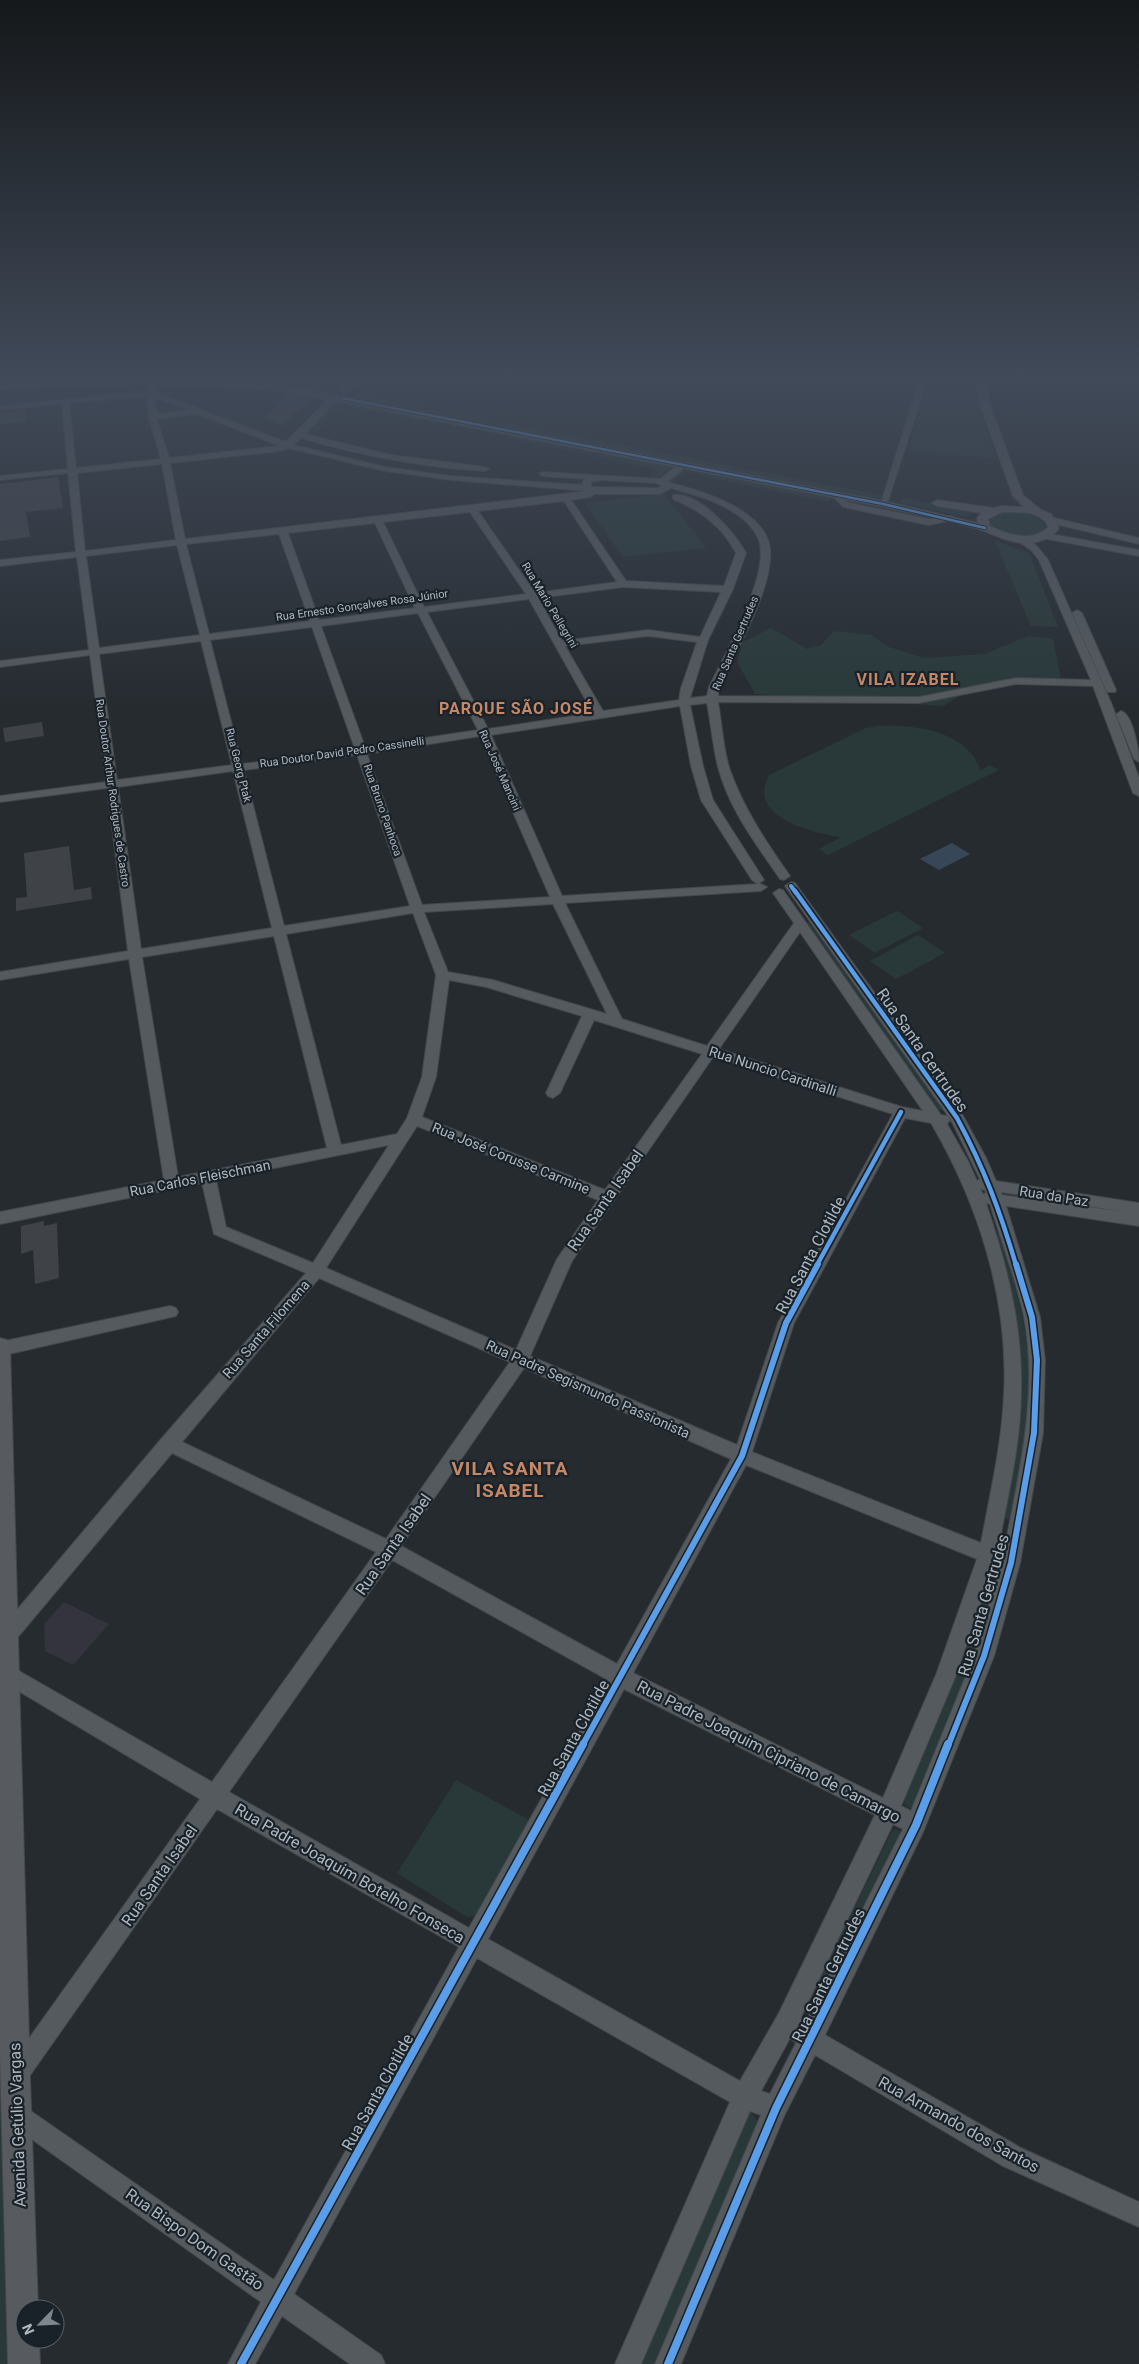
<svg xmlns="http://www.w3.org/2000/svg" width="1139" height="2364" font-family="Roboto,sans-serif">
<style>
.medical{fill:#33343d}
.green{fill:#293939}
.water{fill:#374757}
.building{fill:#3f4348}
.lines{fill:none;stroke-linecap:round;stroke-linejoin:round}
.minor-casing{stroke:#43474b;stroke-width:2}
.major-casing{stroke:#43484d;stroke-width:2}
.minor{fill:#555a5e;fill-rule:evenodd}
.major{fill:#575b60;fill-rule:evenodd}
.cycleway-far4-casing{stroke:#1a2229;stroke-width:4.5}
.cycleway-far3-casing{stroke:#1a2229;stroke-width:6}
.cycleway-far2-casing{stroke:#1a2229;stroke-width:8}
.cycleway-far1-casing{stroke:#1a2229;stroke-width:9}
.cycleway-casing{stroke:#1a2229;stroke-width:11}
.cycleway-far4{stroke:#5a9eea;stroke-width:2.5}
.cycleway-far3{stroke:#5a9eea;stroke-width:4}
.cycleway-far2{stroke:#5a9eea;stroke-width:4.5}
.cycleway-far1{stroke:#5a9eea;stroke-width:6}
.cycleway{stroke:#5a9eea;stroke-width:8}
.labels{text-anchor:middle;stroke-width:4.5;stroke-linejoin:round;paint-order:stroke}
.far-street-label{font-size:11px;fill:#afb8c1;stroke:#1a2229}
.street-label{font-size:14px;fill:#afb8c1;stroke:#1a2229}
.far-district-label{font-size:16px;font-weight:bold;letter-spacing:1px;fill:#c58766;stroke:#1a2229}
.near-street-label{font-size:16px;fill:#afb8c1;stroke:#1a2229}
.district-label{font-size:19px;font-weight:bold;letter-spacing:1px;fill:#c58766;stroke:#1a2229}
</style>
<rect width="100%" height="100%" fill="#262b30"/>
<path class="medical" d="M 64,1602 L 109,1624 L 73,1665 L 45,1651 L 44,1624 Z"/>
<g class="green">
<path d="M 4,378 L 299,378 L 343,390 L 336,392 L 334,396 L 220,381 L 0,385 L 0,382 Z"/>
<path d="M 928,378 L 977,378 L 982,417 L 997,458 L 909,452 Z"/>
<path d="M 359,394 L 881,495 L 881,500 L 353,398 Z"/>
<path d="M 339,401 L 417,416 L 419,421 L 342,406 L 314,434 L 308,433 Z"/>
<path d="M 519,436 L 672,466 L 656,479 L 650,477 L 656,469 L 503,437 Z"/>
<path d="M 683,470 L 831,498 L 829,502 L 684,472 L 671,484 L 666,482 Z"/>
<path d="M 664,494 L 706,548 L 623,557 L 585,503 Z"/>
<path d="M 904,498 L 972,512 L 967,517 L 899,503 Z"/>
<path d="M 1000,513 C 1015,511 1033,512 1044,524 L 1045,528 C 1034,543 1002,535 990,526 L 989,518 Z"/>
<path d="M 995,541 L 1029,553 L 1058,627 L 1031,626 Z"/>
<path d="M 771,628 L 807,649 L 821,645 L 834,631 L 871,635 L 889,647 L 924,658 L 985,654 L 1028,636 L 1053,639 L 1062,684 C 1023,682 976,680 944,706 L 755,694 L 737,662 L 743,642 Z"/>
<path d="M 878,726 C 912,724 968,730 980,770 L 990,765 L 999,770 L 828,855 L 819,849 L 841,837 C 813,833 746,817 769,775 L 866,728 Z"/>
<path d="M 897,911 L 923,928 L 875,953 L 849,935 Z"/>
<path d="M 810,921 L 945,1110 L 935,1110 L 805,923 Z"/>
<path d="M 918,935 L 945,953 L 896,979 L 870,961 Z"/>
<path d="M 997,1233 L 1002,1236 C 1015,1287 1032,1341 1030,1394 C 1029,1434 1019,1476 1013,1516 L 1008,1520 L 1004,1516 L 1014,1459 L 1021,1377 L 1013,1304 Z"/>
<path d="M 989,1580 L 997,1583 L 999,1595 L 914,1808 L 907,1807 L 904,1803 L 905,1798 C 937,1727 962,1656 985,1582 Z"/>
<path d="M 456,1780 L 531,1821 L 479,1911 L 474,1916 L 467,1917 L 397,1873 Z"/>
<path d="M 896,1829 L 902,1833 L 817,2001 L 814,2006 L 811,2005 L 811,1998 L 892,1831 Z"/>
<path d="M 0,2001 L 9,2364 L 0,2364 Z"/>
<path d="M 750,2112 L 761,2125 L 654,2364 L 637,2364 L 743,2114 Z"/>
</g>
<path class="water" d="M 952,843 L 970,854 L 939,870 L 920,859 Z"/>
<g class="building">
<path d="M 288,394 L 311,398 L 282,426 L 264,418 Z"/>
<path d="M 25,410 L 26,422 L 0,424 L 0,412 Z"/>
<path d="M 58,477 L 63,508 L 26,512 L 30,537 L 0,541 L 0,484 Z"/>
<path d="M 42,722 L 44,736 L 5,742 L 3,728 Z"/>
<path d="M 69,846 L 74,890 L 91,887 L 92,899 L 16,911 L 16,898 L 27,897 L 24,853 Z"/>
<path d="M 44,1221 L 44,1226 L 57,1223 L 59,1278 L 35,1284 L 33,1250 L 21,1254 L 21,1226 Z"/>
</g>
<g class="lines">
<g class="minor-casing">
<g id="minor">
<path d="M 154,378 L 161,379 L 154,392 L 286,442 L 332,395 L 338,395 L 338,399 L 305,434 L 391,455 L 485,467 L 489,469 L 485,471 C 422,467 362,456 301,438 L 293,445 L 385,467 L 451,476 L 583,485 L 583,481 L 586,479 L 543,476 L 539,474 L 543,472 L 660,479 L 675,467 L 675,462 L 681,462 L 682,470 L 667,482 C 699,490 755,506 768,540 C 781,575 735,654 719,687 L 718,696 L 919,697 L 1016,678 L 1091,680 L 1039,560 L 1032,551 L 1018,541 L 1018,537 C 1031,536 1041,551 1048,560 L 1112,705 L 1139,778 L 1139,796 L 1133,793 L 1093,686 L 1016,684 L 919,703 L 718,702 C 722,724 723,749 730,770 C 744,809 766,842 790,876 L 784,880 L 780,879 C 756,844 729,809 718,767 C 713,747 711,724 707,703 L 690,705 L 703,766 L 713,800 L 764,880 L 759,883 L 767,887 L 761,891 L 565,903 L 622,1019 L 707,1046 L 794,923 L 773,893 L 779,889 L 783,890 L 941,1115 L 948,1116 L 950,1120 L 947,1124 L 968,1161 L 977,1181 L 980,1179 L 951,1120 L 785,886 L 791,882 L 795,883 L 962,1114 L 986,1158 L 996,1181 L 1139,1203 L 1139,1226 L 1006,1206 L 1040,1317 L 1045,1360 L 1043,1433 L 1020,1563 L 994,1656 L 923,1832 L 825,2035 L 1021,2148 L 1139,2202 L 1139,2227 L 1003,2166 L 815,2055 L 784,2116 L 681,2364 L 655,2364 L 761,2115 L 750,2111 L 641,2364 L 615,2364 L 730,2102 L 477,1958 L 294,2294 L 381,2355 L 385,2364 L 350,2364 L 282,2316 L 255,2364 L 228,2364 L 261,2302 L 9,2123 L 5,2115 L 9,2107 L 17,2103 L 25,2107 L 274,2280 L 459,1947 L 217,1809 L 26,2081 L 18,2085 L 10,2081 L 6,2073 L 10,2065 L 200,1799 L 0,1680 L 0,1660 L 212,1782 L 376,1552 L 172,1453 L 7,1650 L 0,1653 L 0,1630 L 162,1438 L 306,1273 L 214,1234 L 202,1183 L 0,1224 L 0,1212 L 164,1180 L 129,959 L 0,980 L 0,972 L 128,951 L 107,788 L 0,802 L 0,796 L 106,782 L 90,655 L 0,667 L 0,661 L 89,650 L 77,557 L 0,566 L 0,560 L 76,552 L 68,473 L 0,480 L 0,476 L 68,469 L 62,404 L 0,410 L 0,406 L 147,391 ZM 147,396 L 149,417 L 161,459 L 76,468 L 69,403 ZM 154,397 L 189,410 L 157,414 ZM 197,414 L 280,446 L 169,458 L 157,419 ZM 288,448 L 385,471 L 451,480 L 587,491 L 185,539 L 170,463 L 281,451 ZM 162,464 L 176,540 L 85,551 L 77,473 ZM 601,480 L 656,483 L 662,486 L 658,488 L 591,487 L 591,482 ZM 671,488 C 700,496 744,508 758,538 C 773,570 724,656 709,687 L 707,696 L 690,698 L 708,640 L 733,589 L 746,553 C 734,532 700,492 673,495 L 673,499 C 701,511 722,526 736,553 L 724,586 L 626,581 L 571,500 L 591,497 L 594,494 L 660,494 ZM 564,501 L 617,582 L 535,593 L 478,511 ZM 470,512 L 526,594 L 424,607 L 383,522 ZM 375,523 L 415,608 L 319,620 L 288,533 ZM 279,534 L 310,621 L 209,634 L 186,544 ZM 177,545 L 200,635 L 99,648 L 86,556 ZM 623,587 L 721,592 L 700,637 L 648,630 L 562,641 L 538,598 ZM 529,599 L 593,713 L 488,729 L 427,612 ZM 418,613 L 478,730 L 365,747 L 321,626 ZM 312,627 L 355,749 L 242,764 L 210,640 ZM 648,636 L 697,642 L 681,688 L 679,700 L 603,711 L 565,646 ZM 201,641 L 232,765 L 117,780 L 99,654 ZM 680,706 L 691,766 L 701,800 L 752,880 L 758,884 L 562,896 L 491,735 ZM 480,736 L 550,897 L 422,905 L 367,754 ZM 357,755 L 410,906 L 284,926 L 244,770 ZM 233,771 L 272,928 L 141,949 L 118,787 ZM 553,904 L 607,1014 L 493,980 L 448,972 L 424,912 ZM 413,913 L 436,975 L 422,1077 L 407,1118 L 397,1134 L 341,1145 L 286,934 ZM 800,932 L 923,1111 L 902,1107 L 719,1049 ZM 274,936 L 327,1148 L 178,1177 L 142,957 ZM 449,980 L 486,987 L 582,1016 L 546,1093 L 548,1096 L 553,1098 L 560,1093 L 594,1020 L 702,1054 L 605,1190 L 422,1117 L 436,1077 ZM 713,1057 L 893,1114 L 778,1323 L 737,1445 L 530,1356 L 572,1261 ZM 905,1118 L 931,1123 C 978,1203 1009,1299 1004,1394 C 1002,1444 990,1494 981,1543 L 752,1452 L 794,1323 ZM 417,1126 L 598,1200 L 557,1259 L 516,1350 L 326,1268 ZM 389,1145 L 313,1263 L 226,1227 L 216,1180 ZM 980,1189 L 985,1190 L 986,1193 L 983,1194 ZM 1001,1192 L 1125,1212 L 1002,1195 ZM 986,1203 L 990,1204 C 1001,1241 1016,1279 1024,1317 C 1039,1395 1018,1476 1004,1552 L 998,1550 C 1007,1498 1021,1445 1021,1392 C 1023,1327 1007,1265 986,1203 ZM 319,1278 L 510,1362 L 386,1539 L 182,1442 ZM 524,1368 L 731,1459 L 617,1664 L 401,1546 ZM 746,1465 L 977,1559 L 936,1675 L 883,1798 L 633,1673 ZM 392,1560 L 608,1680 L 469,1928 L 229,1792 ZM 994,1565 L 1000,1567 L 974,1656 L 911,1811 L 901,1806 L 956,1675 ZM 624,1689 L 875,1815 L 779,2013 L 740,2081 L 488,1939 ZM 893,1824 L 903,1829 L 806,2022 L 801,2017 ZM 790,2038 L 796,2043 L 770,2094 L 761,2091 Z"/>
<path d="M 352,378 L 361,378 L 347,392 L 341,392 L 341,388 Z"/>
<path d="M 920,378 L 928,378 L 887,504 L 880,506 Z"/>
<path d="M 837,493 L 849,503 L 929,519 L 952,516 L 956,519 L 929,525 L 843,507 L 833,496 Z"/>
<path d="M 1050,517 L 1139,538 L 1139,544 L 1047,522 L 1047,518 Z"/>
<path d="M 1045,533 L 1139,550 L 1139,556 L 1042,538 L 1042,534 Z"/>
<path d="M 1077,610 L 1082,613 L 1116,690 L 1115,692 L 1107,692 L 1106,690 L 1072,613 Z"/>
<path d="M 1121,711 C 1133,714 1139,751 1139,762 L 1134,759 L 1116,714 Z"/>
<path d="M 170,1306 L 176,1308 L 178,1312 L 176,1316 L 0,1356 L 0,1342 Z"/>
</g>
</g>
<g class="major-casing">
<g id="major">
<path d="M 142,378 L 211,380 L 282,385 L 883,501 L 978,523 L 977,518 L 981,513 L 937,506 L 932,503 L 937,500 L 994,508 L 1001,506 L 1024,507 L 1013,496 L 979,402 L 976,378 L 986,378 L 989,402 L 1023,495 L 1041,510 L 1051,514 L 1059,528 C 1052,538 1042,542 1029,543 C 1012,544 997,536 981,530 C 952,520 914,514 883,507 L 282,391 C 188,382 94,383 0,389 L 0,383 ZM 1002,512 C 1017,512 1042,510 1048,527 C 1033,543 1007,535 990,526 L 988,519 Z"/>
<path d="M 0,1338 L 7,1340 L 10,1346 L 30,2078 L 38,2309 L 25,2309 L 25,2339 L 39,2339 L 40,2364 L 8,2364 L 0,2056 Z"/>
</g>
</g>
<use href="#minor" class="minor"/>
<use href="#major" class="major"/>
<g class="cycleway-far4-casing">
<path id="cycleway-far4" d="M 342,398 L 883,504 L 985,528"/>
</g>
<g class="cycleway-far3-casing">
<path id="cycleway-far3" d="M 791,886 L 796,893"/>
</g>
<g class="cycleway-far2-casing">
<g id="cycleway-far2">
<path d="M 795,891 L 957,1118 C 984,1168 1000,1211 1016,1265"/>
<path d="M 817,1265 L 901,1112"/>
</g>
</g>
<g class="cycleway-far1-casing">
<g id="cycleway-far1">
<path d="M 582,1746 L 742,1456 L 786,1323 L 818,1264"/>
<path d="M 948,1746 L 984,1656 L 1011,1563 L 1034,1433 L 1037,1360 L 1032,1317 L 1016,1264"/>
</g>
</g>
<g class="cycleway-casing">
<g id="cycleway">
<path d="M 241,2364 L 583,1744"/>
<path d="M 668,2364 L 776,2108 L 916,1825 L 948,1744"/>
</g>
</g>
<use href="#cycleway-far4" class="cycleway-far4"/>
<use href="#cycleway-far3" class="cycleway-far3"/>
<use href="#cycleway-far2" class="cycleway-far2"/>
<use href="#cycleway-far1" class="cycleway-far1"/>
<use href="#cycleway" class="cycleway"/>
</g>
<linearGradient id="sky" x2="0" y2="1"><stop stop-color="#15181a"/><stop offset="0.53" stop-color="#414a59"/><stop offset="1" stop-color="#414a59" stop-opacity="0"/></linearGradient>
<rect width="1139" height="709" fill="url(#sky)"/>
<g class="labels">
<g class="far-street-label">
<text transform="translate(362 605) rotate(-8)" y="4">Rua Ernesto Gonçalves Rosa Júnior</text>
<text transform="translate(550 605) rotate(59)" y="4">Rua Mario Pellegrini</text>
<text transform="translate(735 643) rotate(-67)" y="4">Rua Santa Gertrudes</text>
<text transform="translate(342 752) rotate(-8)" y="4">Rua Doutor David Pedro Cassinelli</text>
<text transform="translate(239 765) rotate(76)" y="4">Rua Georg Ptak</text>
<text transform="translate(500 770) rotate(66)" y="4">Rua José Mancini</text>
<text transform="translate(113 793) rotate(82)" y="4">Rua Doutor Arthur Rodrigues de Castro</text>
<text transform="translate(383 810) rotate(71)" y="4">Rua Bruno Panhoca</text>
</g>
<g class="street-label">
<text transform="translate(773 1071) rotate(18)" y="5">Rua Nuncio Cardinalli</text>
<text transform="translate(511 1158) rotate(22)" y="5">Rua José Corusse Carmine</text>
<text transform="translate(200 1178) rotate(-11)" y="5">Rua Carlos Fleischman</text>
<text transform="translate(1054 1196) rotate(9)" y="5">Rua da Paz</text>
<text transform="translate(266 1329) rotate(-49)" y="5">Rua Santa Filomena</text>
<text transform="translate(588 1389) rotate(24)" y="5">Rua Padre Segismundo Passionista</text>
</g>
<g class="far-district-label">
<text x="908" y="685">VILA IZABEL</text>
<text x="516" y="714">PARQUE SÃO JOSÉ</text>
</g>
<g class="near-street-label">
<text transform="translate(923 1050) rotate(55)" y="6">Rua Santa Gertrudes</text>
<text transform="translate(605 1200) rotate(-55)" y="6">Rua Santa Isabel</text>
<text transform="translate(810 1255) rotate(-62)" y="6">Rua Santa Clotilde</text>
<text transform="translate(393 1544) rotate(-55)" y="6">Rua Santa Isabel</text>
<text transform="translate(983 1605) rotate(-74)" y="6">Rua Santa Gertrudes</text>
<text transform="translate(573 1738) rotate(-61)" y="6">Rua Santa Clotilde</text>
<text transform="translate(769 1751) rotate(27)" y="6">Rua Padre Joaquim Cipriano de Camargo</text>
<text transform="translate(350 1873) rotate(30)" y="6">Rua Padre Joaquim Botelho Fonseca</text>
<text transform="translate(159 1875) rotate(-55)" y="6">Rua Santa Isabel</text>
<text transform="translate(828 1975) rotate(-64)" y="6">Rua Santa Gertrudes</text>
<text transform="translate(377 2092) rotate(-61)" y="6">Rua Santa Clotilde</text>
<text transform="translate(959 2124) rotate(29)" y="6">Rua Armando dos Santos</text>
<text transform="translate(17 2125) rotate(-92)" y="6">Avenida Getúlio Vargas</text>
<text transform="translate(195 2239) rotate(35)" y="6">Rua Bispo Dom Gastão</text>
</g>
<g class="district-label">
<text x="510" y="1475">VILA SANTA<tspan x="510" dy="22">ISABEL</tspan></text>
</g>
</g>
<g transform="translate(40 2324) rotate(246)"><circle r="24" fill="#1a2229" stroke="#565e66"/>
<path d="M0-4L9 19L0 12L-9 19Z" fill="#7f878e"/>
<text y="-8" font-size="14" font-weight="bold" text-anchor="middle" fill="#afb8c1">N</text>
</g>
</svg>
